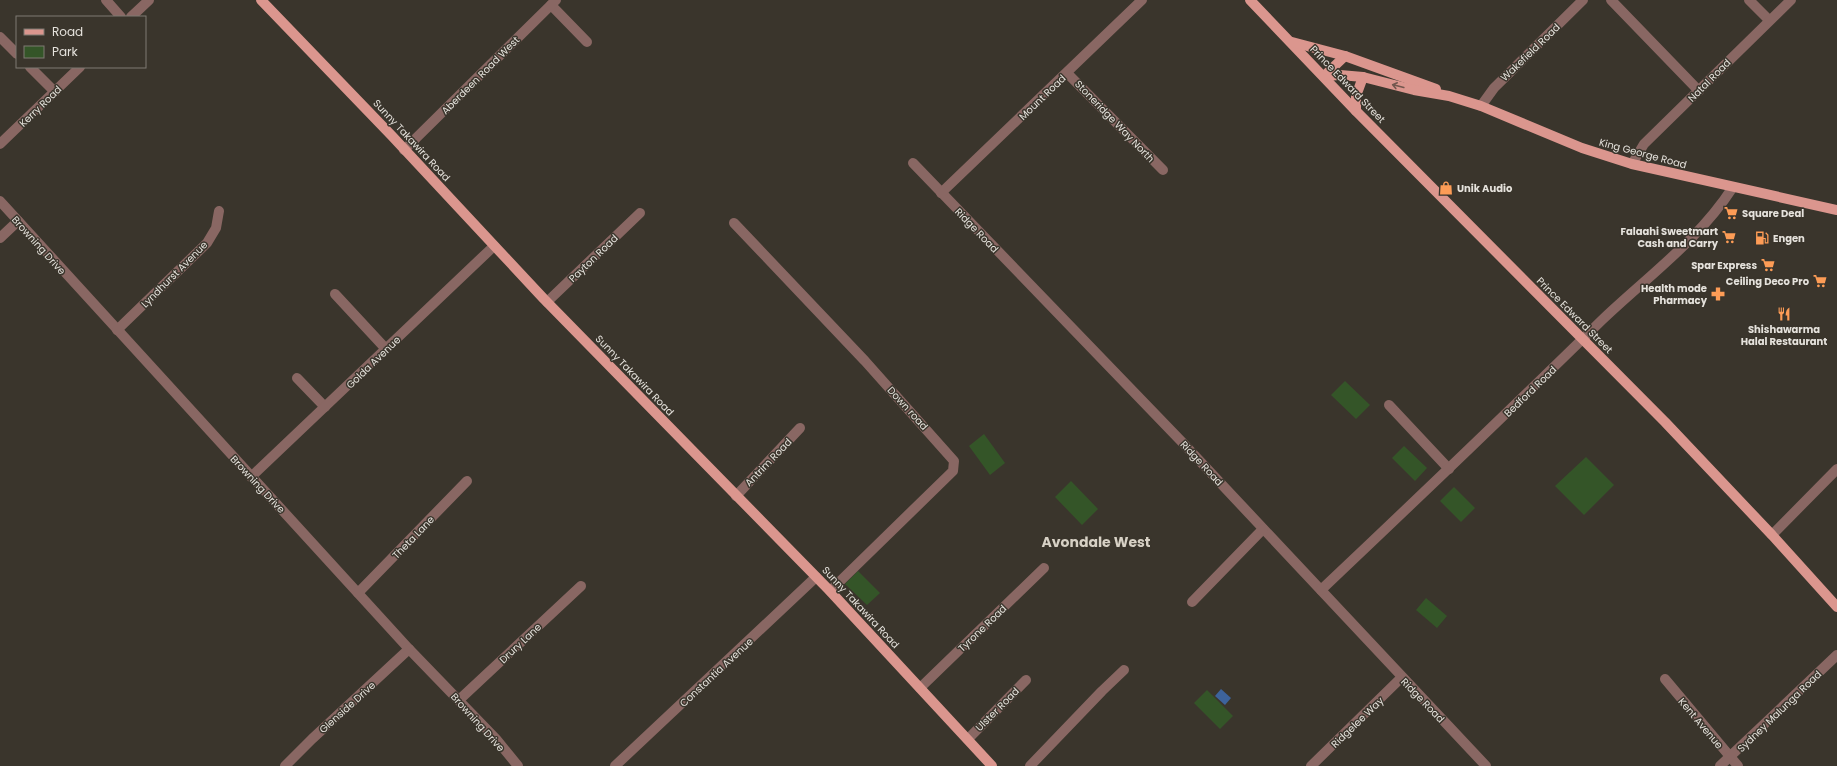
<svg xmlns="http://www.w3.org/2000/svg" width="1837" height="766" font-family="Poppins,sans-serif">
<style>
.green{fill:#345528}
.water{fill:#3d639c}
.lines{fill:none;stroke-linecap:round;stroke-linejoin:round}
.minor{stroke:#896763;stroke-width:10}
.major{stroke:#db968e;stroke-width:10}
.oneway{stroke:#72574e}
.labels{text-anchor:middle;stroke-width:3;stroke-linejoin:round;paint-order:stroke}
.street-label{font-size:10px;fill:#e5e2dc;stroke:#3a352c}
.poi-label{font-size:10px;font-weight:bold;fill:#e5e2dc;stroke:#3a352c;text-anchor:end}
.district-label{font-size:14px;font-weight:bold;fill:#d7d1c5;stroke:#3a352c}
</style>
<rect width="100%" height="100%" fill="#3a352c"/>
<g class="green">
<path d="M 1345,381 L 1370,405 L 1356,419 L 1331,395 Z"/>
<path d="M 984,434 L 1005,463 L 990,475 L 969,446 Z"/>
<path d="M 1404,446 L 1427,468 L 1415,481 L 1392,458 Z"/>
<path d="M 1586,457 L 1614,485 L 1584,515 L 1555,486 Z"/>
<path d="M 1071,481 L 1098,509 L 1082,525 L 1055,497 Z"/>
<path d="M 1454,487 L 1475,508 L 1461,522 L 1440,501 Z"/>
<path d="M 858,571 L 880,593 L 867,605 L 845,584 Z"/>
<path d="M 1426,598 L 1447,616 L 1437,628 L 1416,610 Z"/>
<path d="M 1207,690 L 1233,716 L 1220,729 L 1194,703 Z"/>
</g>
<path class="water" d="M 1221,689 L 1231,698 L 1225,705 L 1215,696 Z"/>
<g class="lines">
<g class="minor">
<path d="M 106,0 L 121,17"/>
<path d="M 1611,0 L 1699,91"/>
<path d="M 1749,0 L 1769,20"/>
<path d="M 551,5 L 587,42"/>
<path d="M 131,17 L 149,0"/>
<path d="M 0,37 L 17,54"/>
<path d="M 30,67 L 55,92"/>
<path d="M 1067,73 L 1163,170"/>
<path d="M 1481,106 L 1494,88 L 1583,0"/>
<path d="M 0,144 L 80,67"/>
<path d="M 404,150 L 556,0"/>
<path d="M 913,163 L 1181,441 L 1486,766"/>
<path d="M 1632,164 L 1644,144 L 1791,0"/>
<path d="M 941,193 L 1142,0"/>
<path d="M 0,201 L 409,649 L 496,739 L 518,766"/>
<path d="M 734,223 L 865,361 L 954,461 L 953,471 L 830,591"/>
<path d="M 0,238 L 18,221"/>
<path d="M 335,294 L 386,349"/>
<path d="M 547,302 L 640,213"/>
<path d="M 117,330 L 207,243 L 216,228 L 219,211"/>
<path d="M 297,378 L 325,407"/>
<path d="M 1389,405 L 1449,469"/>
<path d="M 251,477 L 494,246"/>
<path d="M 736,496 L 800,428"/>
<path d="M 1772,535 L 1837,469"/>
<path d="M 1321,590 C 1415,501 1509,411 1602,320 C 1647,277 1699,240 1733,187"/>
<path d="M 358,593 L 467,481"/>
<path d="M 1192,602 L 1263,529"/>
<path d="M 1665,679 L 1738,766"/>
<path d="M 920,688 L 1044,568"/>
<path d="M 459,700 L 581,586"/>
<path d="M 968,739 L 1026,680"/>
<path d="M 285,766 L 312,739 L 409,649"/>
<path d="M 615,766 L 816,577"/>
<path d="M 1030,766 L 1102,691 L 1124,670"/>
<path d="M 1311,766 L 1402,677"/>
<path d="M 1720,766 L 1837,655"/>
</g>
<g class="major">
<path d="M 261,0 L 392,136 L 544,299 L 830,591 L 992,766"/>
<path d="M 1250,0 L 1356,111 L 1665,422 L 1772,535 L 1837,607"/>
<path d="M 1292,42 L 1345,56 L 1436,89"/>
<path d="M 1324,76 L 1340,75 L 1363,77 L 1414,90 L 1449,96 L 1481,106 L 1582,148 L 1632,164 L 1837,210"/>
<path d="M 1324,76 L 1345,56"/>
<path d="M 1356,111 L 1356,96 L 1363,77"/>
</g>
</g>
<defs><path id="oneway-shaft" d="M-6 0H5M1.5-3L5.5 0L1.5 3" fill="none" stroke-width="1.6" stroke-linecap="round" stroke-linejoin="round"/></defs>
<use class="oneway" href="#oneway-shaft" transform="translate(1398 86) rotate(-166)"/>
<defs>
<g id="shop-bare" transform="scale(1.08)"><path d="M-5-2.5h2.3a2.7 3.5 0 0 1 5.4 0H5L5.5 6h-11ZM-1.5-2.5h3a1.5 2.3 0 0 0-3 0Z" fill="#fd9c56" stroke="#3a352c" stroke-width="2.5" paint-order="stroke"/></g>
<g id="supermarket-bare" transform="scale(1.08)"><path d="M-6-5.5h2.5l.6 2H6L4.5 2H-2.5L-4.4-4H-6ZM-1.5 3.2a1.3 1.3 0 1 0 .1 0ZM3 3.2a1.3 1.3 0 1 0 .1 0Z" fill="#fd9c56" stroke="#3a352c" stroke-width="2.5" paint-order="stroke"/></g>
<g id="fuel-bare" transform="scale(1.08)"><path d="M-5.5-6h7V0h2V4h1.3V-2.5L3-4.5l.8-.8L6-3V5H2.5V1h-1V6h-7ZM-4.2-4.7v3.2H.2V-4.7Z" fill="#fd9c56" stroke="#3a352c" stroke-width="2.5" paint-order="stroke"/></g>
<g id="pharmacy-bare" transform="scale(1.08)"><path d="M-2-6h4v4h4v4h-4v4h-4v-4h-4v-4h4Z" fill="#fd9c56" stroke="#3a352c" stroke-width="2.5" paint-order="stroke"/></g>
<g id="restaurant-bare" transform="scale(1.08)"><path d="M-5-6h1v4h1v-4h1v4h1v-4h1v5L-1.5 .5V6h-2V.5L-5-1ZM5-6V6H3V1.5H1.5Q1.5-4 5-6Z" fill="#fd9c56" stroke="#3a352c" stroke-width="2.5" paint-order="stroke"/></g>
</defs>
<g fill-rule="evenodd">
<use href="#shop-bare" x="1446" y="188"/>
<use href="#supermarket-bare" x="1731" y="213"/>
<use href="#supermarket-bare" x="1729" y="237"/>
<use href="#fuel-bare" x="1762" y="238"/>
<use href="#supermarket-bare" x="1768" y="265"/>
<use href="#supermarket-bare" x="1820" y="281"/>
<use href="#pharmacy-bare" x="1718" y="294"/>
<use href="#restaurant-bare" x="1784" y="314"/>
</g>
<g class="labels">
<g class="street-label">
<text transform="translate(1530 52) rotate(-44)" y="4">Wakefield Road</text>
<text transform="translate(480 75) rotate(-45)" y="4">Aberdeen Road West</text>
<text transform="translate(1709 80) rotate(-45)" y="4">Natal Road</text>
<text transform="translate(1348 84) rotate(46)" y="4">Prince Edward Street</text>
<text transform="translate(1042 97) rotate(-44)" y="4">Mount Road</text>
<text transform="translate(40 106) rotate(-44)" y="4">Kerry Road</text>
<text transform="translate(1115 121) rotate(46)" y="4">Stoneridge Way North</text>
<text transform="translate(412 140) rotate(47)" y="4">Sunny Takawira Road</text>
<text transform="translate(1643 153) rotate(15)" y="4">King George Road</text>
<text transform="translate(977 230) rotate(46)" y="4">Ridge Road</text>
<text transform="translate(39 245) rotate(48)" y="4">Browning Drive</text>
<text transform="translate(593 258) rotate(-44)" y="4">Payton Road</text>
<text transform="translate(174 274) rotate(-45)" y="4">Lyndhurst Avenue</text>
<text transform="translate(1575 315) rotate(45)" y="4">Prince Edward Street</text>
<text transform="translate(373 362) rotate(-44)" y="4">Golda Avenue</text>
<text transform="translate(635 375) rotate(46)" y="4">Sunny Takawira Road</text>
<text transform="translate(1530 391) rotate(-44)" y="4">Bedford Road</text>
<text transform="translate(908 408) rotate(48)" y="4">Down road</text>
<text transform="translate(768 462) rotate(-46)" y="4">Antrim Road</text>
<text transform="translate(1202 463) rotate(47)" y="4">Ridge Road</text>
<text transform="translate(258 484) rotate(47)" y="4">Browning Drive</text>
<text transform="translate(413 537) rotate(-46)" y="4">Theta Lane</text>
<text transform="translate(861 607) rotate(47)" y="4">Sunny Takawira Road</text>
<text transform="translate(982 628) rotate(-44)" y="4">Tyrone Road</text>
<text transform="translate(520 643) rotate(-43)" y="4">Drury Lane</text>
<text transform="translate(716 672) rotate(-43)" y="4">Constantia Avenue</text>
<text transform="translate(1423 700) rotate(46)" y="4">Ridge Road</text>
<text transform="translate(347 707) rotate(-42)" y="4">Glenside Drive</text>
<text transform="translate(997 709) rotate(-45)" y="4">Ulster Road</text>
<text transform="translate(1779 711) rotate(-44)" y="4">Sydney Malunga Road</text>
<text transform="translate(478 722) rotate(48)" y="4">Browning Drive</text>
<text transform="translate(1357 722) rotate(-44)" y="4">Ridgelee Way</text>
<text transform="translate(1701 723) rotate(50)" y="4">Kent Avenue</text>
</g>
<g class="poi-label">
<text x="1457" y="192" text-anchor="start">Unik Audio</text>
<text x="1742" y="217" text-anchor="start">Square Deal</text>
<text x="1718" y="235">Falaahi Sweetmart<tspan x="1718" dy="12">Cash and Carry</tspan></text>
<text x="1773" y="242" text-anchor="start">Engen</text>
<text x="1757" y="269">Spar Express</text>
<text x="1809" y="285">Ceiling Deco Pro</text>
<text x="1707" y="292">Health mode<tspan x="1707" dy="12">Pharmacy</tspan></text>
<text x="1784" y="333" text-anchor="middle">Shishawarma<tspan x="1784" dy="12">Halal Restaurant</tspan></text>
</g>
<g class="district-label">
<text x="1096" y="547">Avondale West</text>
</g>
</g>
<rect x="16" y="16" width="130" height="52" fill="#3a352c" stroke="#7e7a72"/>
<rect x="24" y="29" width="20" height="6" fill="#db968e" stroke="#7e7a72"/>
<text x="52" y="36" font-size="12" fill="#e5e2dc">Road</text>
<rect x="24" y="46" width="20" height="12" fill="#345528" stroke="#7e7a72"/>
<text x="52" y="56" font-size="12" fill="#e5e2dc">Park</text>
</svg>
